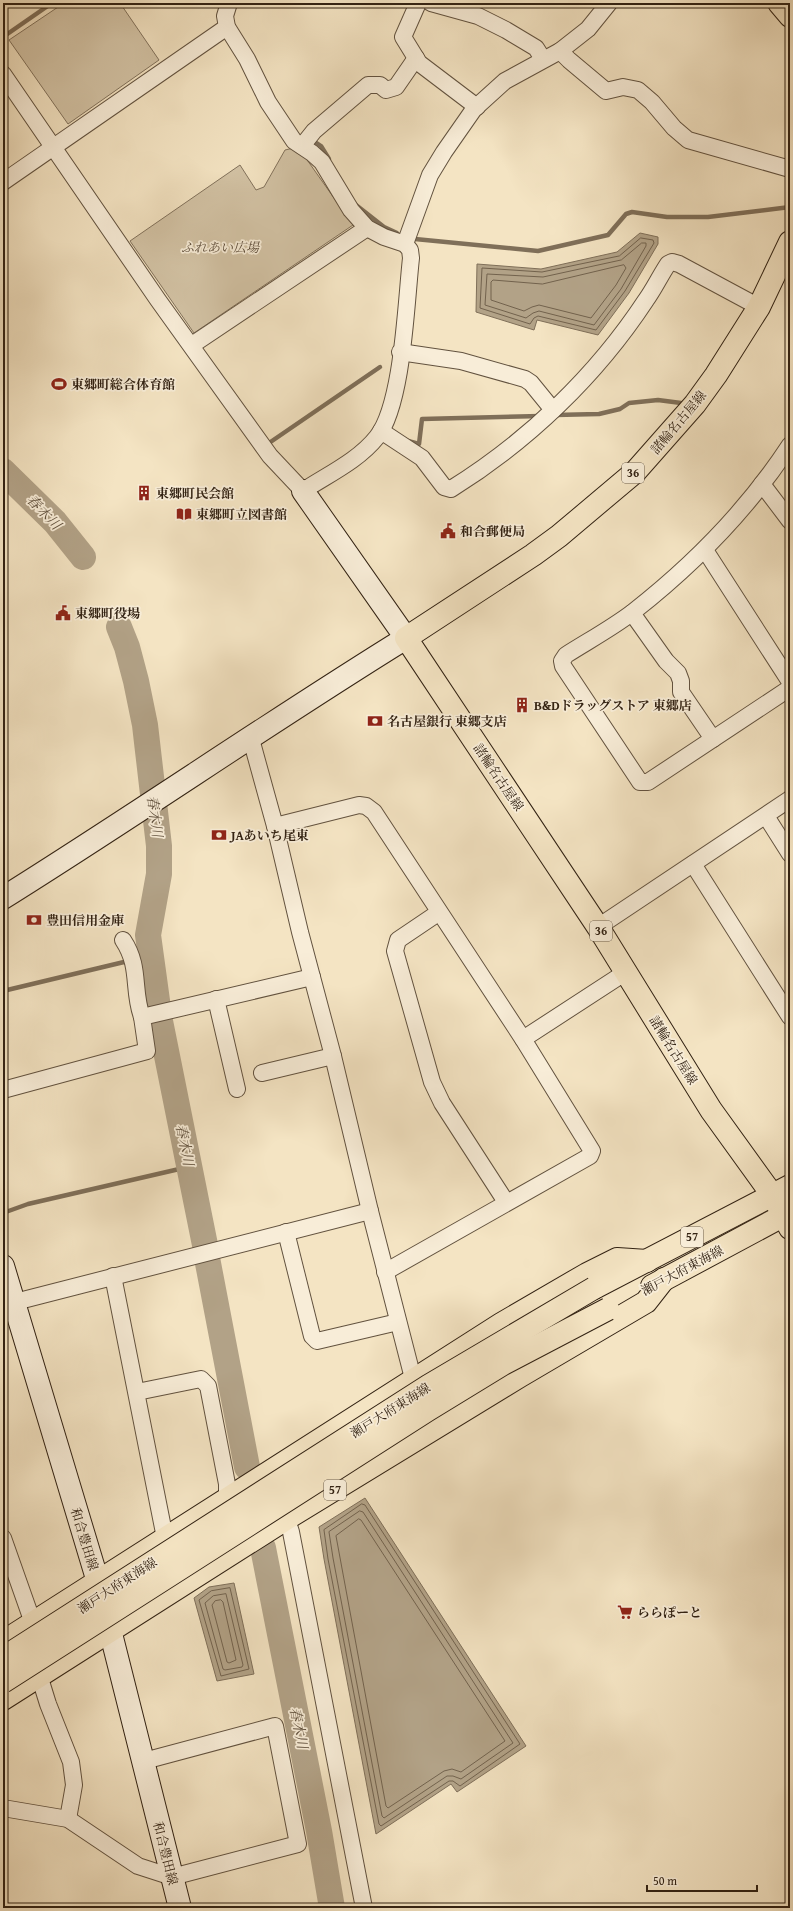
<svg xmlns="http://www.w3.org/2000/svg" width="793" height="1911" font-family="'Gentium Book Plus','Noto Serif JP',serif">
<style>
.green{fill:#d3c3a5;stroke:#82725c}
.water{fill:#b2a287;stroke:#7f6f59}
.lines{fill:none;stroke-linecap:round;stroke-linejoin:round}
.shore{stroke:#72624d;stroke-width:1}
.stream{stroke:#7f6f59;stroke-width:4.5}
.river{stroke:#b2a287;stroke-width:26}
.street-casing{stroke:#62523f;stroke-width:18}
.secondary-casing{stroke:#322213;stroke-width:24}
.primary-casing{stroke:#322213;stroke-width:24}
.street{stroke:#f8edd8;stroke-width:16}
.secondary{stroke:#f8edd8;stroke-width:22}
.primary{stroke:#f4e4c3;stroke-width:22}
.primary-bridge-casing{stroke:#322213;stroke-width:24;stroke-linecap:butt}
.primary-bridge{stroke:#f4e4c3;stroke-width:22}
.labels{text-anchor:middle;stroke-width:3.5;stroke-linejoin:round;paint-order:stroke}
.shield{fill:#f8edd8;stroke:#6d5f4e;stroke-width:1}
.shield-label{font-size:12px;font-weight:bold;fill:#322213}
.park-label{font-size:13px;font-style:italic;fill:#5a4a38;stroke:#f8edd8}
.poi-label{font-size:13px;font-weight:bold;fill:#322213;stroke:#f8edd8;text-anchor:start}
.street-label{font-size:13px;fill:#322213;stroke:#f8edd8}
.water-label{font-size:14px;font-style:italic;fill:#5f4f3c;stroke:#f8edd8}
</style>
<rect width="100%" height="100%" fill="#f4e4c3"/>
<filter id="stains"><feTurbulence type="fractalNoise" baseFrequency=".005" numOctaves="4"/><feColorMatrix values="0 0 0 0 .2 0 0 0 0 .09 0 0 0 0 .02 0 0 0 .5 -.17"/></filter>
<radialGradient id="worn" r=".72"><stop offset=".6" stop-color="#630" stop-opacity="0"/><stop offset="1" stop-color="#630" stop-opacity=".3"/></radialGradient>
<g class="green">
<path d="M 64,3 L 120,3 L 159,60 L 68,124 L 9,40 Z"/>
<path d="M 298,147 L 353,225 L 194,333 L 130,241 L 240,165 L 256,190 L 264,187 L 285,150 Z"/>
</g>
<g class="water">
<path d="M 640,233 L 658,237 L 658,244 L 629,293 L 598,335 L 537,320 L 534,330 L 476,312 L 477,264 L 541,269 L 617,252 Z"/>
<path d="M 365,1498 L 526,1746 L 457,1792 L 451,1784 L 376,1834 L 324,1559 L 319,1527 Z"/>
<path d="M 234,1583 L 254,1674 L 217,1681 L 194,1598 L 209,1587 Z"/>
</g>
<g class="lines">
<g class="shore">
<path d="M 641,238 L 653,240 L 654,243 L 625,291 L 596,330 L 538,316 L 534,318 L 530,324 L 480,308 L 482,268 L 542,272 L 619,256 Z"/>
<path d="M 642,243 L 646,243 L 646,246 L 621,289 L 594,325 L 539,311 L 533,313 L 526,318 L 485,305 L 487,274 L 543,277 L 621,260 Z"/>
<path d="M 624,265 L 626,268 L 616,285 L 591,318 L 539,305 L 532,307 L 524,311 L 491,300 L 491,282 L 493,280 L 542,284 Z"/>
<path d="M 362,1504 L 365,1505 L 520,1744 L 460,1786 L 453,1781 L 449,1781 L 381,1826 L 379,1824 L 328,1559 L 324,1530 Z"/>
<path d="M 360,1511 L 363,1512 L 513,1743 L 461,1779 L 453,1776 L 447,1776 L 384,1818 L 382,1816 L 333,1558 L 329,1532 Z"/>
<path d="M 359,1519 L 361,1520 L 505,1741 L 461,1772 L 452,1769 L 444,1771 L 388,1808 L 386,1806 L 336,1536 Z"/>
<path d="M 230,1588 L 249,1669 L 221,1676 L 199,1600 L 211,1591 Z"/>
<path d="M 226,1594 L 243,1665 L 242,1667 L 225,1670 L 223,1669 L 205,1603 L 213,1596 Z"/>
<path d="M 221,1600 L 223,1602 L 236,1660 L 229,1663 L 227,1662 L 212,1605 L 215,1601 Z"/>
</g>
<g class="stream">
<path d="M 3,37 L 52,3"/>
<path d="M 312,140 L 321,146 L 329,159"/>
<path d="M 356,205 L 384,227 L 397,233"/>
<path d="M 415,239 L 538,251 L 608,235 L 626,214 L 632,212 L 667,217 L 708,217 L 790,207"/>
<path d="M 555,415 L 599,414 L 620,409 L 629,403 L 658,400 L 681,403"/>
<path d="M 408,441 L 419,444 L 422,419 L 541,416"/>
<path d="M 269,443 L 380,367"/>
<path d="M 3,991 L 124,962 L 152,964"/>
<path d="M 3,1213 L 28,1204 L 188,1167"/>
</g>
<g class="river">
<path d="M 3,471 L 55,522 L 83,557"/>
<path d="M 119,627 L 127,647 L 136,681 L 145,725 L 159,846 L 159,874 L 148,935 L 158,1008"/>
<path d="M 160,1021 L 205,1245"/>
<path d="M 207,1258 L 247,1467"/>
<path d="M 263,1548 L 319,1831 L 332,1908"/>
</g>
<g class="street-casing">
<g id="street">
<path d="M 418,3 L 403,37 L 419,63 L 477,107"/>
<path d="M 431,3 L 478,16 L 506,30 L 536,48 L 543,59"/>
<path d="M 560,51 L 569,60 L 606,91 L 623,87 L 638,90 L 652,102 L 674,128 L 688,140 L 790,169"/>
<path d="M 3,74 L 158,300 L 270,456 L 303,491 C 327,475 358,461 377,437 C 403,404 406,302 411,258 L 410,250 L 405,244 L 384,237 L 367,228 L 351,210 L 322,162 L 312,153 L 294,141 L 268,102 L 247,59 L 227,27 L 225,16 L 229,3"/>
<path d="M 302,146 L 314,131 L 368,85 L 380,85 L 386,90 L 396,87 L 416,58"/>
<path d="M 3,182 L 227,27"/>
<path d="M 405,244 L 430,175 L 444,152 L 474,109 L 505,81 L 560,51 L 588,29 L 609,3"/>
<path d="M 192,345 L 367,228"/>
<path d="M 400,352 L 461,361 L 525,379 L 531,383 L 553,410"/>
<path d="M 381,431 L 422,458 L 444,487 L 451,489 C 528,441 596,376 646,300 C 654,289 660,276 668,264 L 672,262 L 679,264 L 759,307"/>
<path d="M 790,445 C 748,509 693,565 633,612 C 612,628 588,641 566,655 L 562,661 L 563,666 L 640,782 L 648,782 L 790,688"/>
<path d="M 762,484 L 790,521"/>
<path d="M 705,550 L 790,682"/>
<path d="M 632,613 L 666,661 L 678,673 L 681,681 L 681,692 L 713,739"/>
<path d="M 251,739 L 275,826 L 300,932 L 333,1056 L 370,1211 L 416,1390"/>
<path d="M 766,816 L 790,854"/>
<path d="M 275,826 L 359,805 L 366,806 L 374,812 L 523,1039 L 592,1151 L 590,1156 L 385,1272"/>
<path d="M 693,864 L 790,1017"/>
<path d="M 438,913 L 398,940 L 395,951 L 432,1082 L 442,1103 L 506,1202"/>
<path d="M 598,927 L 790,799"/>
<path d="M 123,940 C 141,967 132,990 142,1017"/>
<path d="M 216,999 L 237,1089"/>
<path d="M 523,1039 L 626,972"/>
<path d="M 262,1073 L 333,1056"/>
<path d="M 3,1090 L 147,1051 L 142,1017 L 312,977"/>
<path d="M 286,1232 L 312,1336 L 317,1341 L 398,1322"/>
<path d="M 113,1276 L 165,1538"/>
<path d="M 15,1302 L 370,1211"/>
<path d="M 137,1392 L 201,1379 L 208,1386 L 227,1484 L 227,1497"/>
<path d="M 284,1510 L 291,1532 L 364,1908"/>
<path d="M 3,1538 L 33,1623"/>
<path d="M 39,1675 L 48,1704 L 71,1762 L 74,1785 L 68,1819"/>
<path d="M 3,1808 L 68,1819 L 138,1866 L 172,1877 L 298,1844 L 275,1726 L 144,1761"/>
</g>
</g>
<g class="secondary-casing">
<g id="secondary">
<path d="M 3,898 C 139,813 270,722 406,638 L 303,491"/>
<path d="M 3,1266 L 98,1582 L 180,1908"/>
</g>
</g>
<g class="primary-casing">
<g id="primary">
<path d="M 779,3 L 790,16"/>
<path d="M 790,242 L 759,307 L 716,375 L 695,404 L 635,472 L 559,536 L 533,555 L 406,638 L 598,927 L 711,1110 L 773,1196 L 790,1228"/>
<path d="M 652,1286 L 790,1212"/>
<path d="M 594,1288 L 790,1186"/>
<path d="M 3,1642 L 501,1324 L 587,1274 L 617,1259 L 647,1261"/>
<path d="M 3,1699 L 286,1519 L 520,1376 L 646,1302 L 664,1279"/>
</g>
</g>
<use href="#street" class="street"/>
<use href="#secondary" class="secondary"/>
<use href="#primary" class="primary"/>
<g class="primary-bridge-casing">
<g id="primary-bridge">
<path d="M 3,1658 L 428,1386 L 594,1288"/>
<path d="M 3,1682 L 428,1410 L 503,1364 L 608,1309"/>
</g>
</g>
<use href="#primary-bridge" class="primary-bridge"/>
</g>
<defs>
<g id="stadium-bare" transform="scale(1.2)"><path d="M0-5a6.5 5 0 1 0 0 10a6.5 5 0 1 0 0-10ZM-3.5-1.8h7v3.6h-7Z" fill="#8f2418" stroke="#f8edd8" stroke-width="2.5" paint-order="stroke"/></g>
<g id="building-bare" transform="scale(1.2)"><path d="M-4-6H4V6H1V3H-1V6H-4ZM-2.5-4.3h1.7v1.8h-1.7ZM.8-4.3h1.7v1.8H.8ZM-2.5-1h1.7V.8h-1.7ZM.8-1h1.7V.8H.8Z" fill="#8f2418" stroke="#f8edd8" stroke-width="2.5" paint-order="stroke"/></g>
<g id="library-bare" transform="scale(1.2)"><path d="M-6-4Q-3-5.5-.7-3.5V5Q-3 3-6 4ZM6-4Q3-5.5 .7-3.5V5Q3 3 6 4Z" fill="#8f2418" stroke="#f8edd8" stroke-width="2.5" paint-order="stroke"/></g>
<g id="civic-bare" transform="scale(1.2)"><path d="M-.6-6.5H3V-4.5H.6V-3L4-1V1h2V6H-6V1h2V-1L-.6-3ZM-1.2 2.5V6h2.4V2.5Z" fill="#8f2418" stroke="#f8edd8" stroke-width="2.5" paint-order="stroke"/></g>
<g id="bank-bare" transform="scale(1.2)"><path d="M-6-4H6V4H-6ZM0-2.3a2.3 2.3 0 1 0 0 4.6a2.3 2.3 0 1 0 0-4.6Z" fill="#8f2418" stroke="#f8edd8" stroke-width="2.5" paint-order="stroke"/></g>
<g id="supermarket-bare" transform="scale(1.2)"><path d="M-6-5.5h2.5l.6 2H6L4.5 2H-2.5L-4.4-4H-6ZM-1.5 3.2a1.3 1.3 0 1 0 .1 0ZM3 3.2a1.3 1.3 0 1 0 .1 0Z" fill="#8f2418" stroke="#f8edd8" stroke-width="2.5" paint-order="stroke"/></g>
</defs>
<g fill-rule="evenodd">
<use href="#stadium-bare" x="59" y="384"/>
<use href="#building-bare" x="144" y="493"/>
<use href="#library-bare" x="184" y="514"/>
<use href="#civic-bare" x="448" y="531"/>
<use href="#civic-bare" x="63" y="613"/>
<use href="#building-bare" x="522" y="705"/>
<use href="#bank-bare" x="375" y="721"/>
<use href="#bank-bare" x="219" y="835"/>
<use href="#bank-bare" x="34" y="920"/>
<use href="#supermarket-bare" x="625" y="1612"/>
</g>
<g class="labels">
<g class="shield">
<rect x="622" y="463" width="22" height="20" rx="3"/>
<rect x="590" y="921" width="22" height="20" rx="3"/>
<rect x="681" y="1227" width="22" height="20" rx="3"/>
<rect x="324" y="1480" width="22" height="20" rx="3"/>
</g>
<g class="shield-label">
<text x="633" y="477">36</text>
<text x="601" y="935">36</text>
<text x="692" y="1241">57</text>
<text x="335" y="1494">57</text>
</g>
<g class="park-label">
<text x="220" y="252">ふれあい広場</text>
</g>
<g class="poi-label">
<text x="71" y="389">東郷町総合体育館</text>
<text x="156" y="498">東郷町民会館</text>
<text x="196" y="519">東郷町立図書館</text>
<text x="460" y="536">和合郵便局</text>
<text x="75" y="618">東郷町役場</text>
<text x="534" y="710">B&amp;Dドラッグストア 東郷店</text>
<text x="387" y="726">名古屋銀行 東郷支店</text>
<text x="231" y="840">JAあいち尾東</text>
<text x="46" y="925">豊田信用金庫</text>
<text x="637" y="1617">ららぽーと</text>
</g>
<g class="street-label">
<text transform="translate(678 422) rotate(-50)" y="5">諸輪名古屋線</text>
<text transform="translate(499 777) rotate(56)" y="5">諸輪名古屋線</text>
<text transform="translate(674 1050) rotate(58)" y="5">諸輪名古屋線</text>
<text transform="translate(682 1270) rotate(-28)" y="5">瀬戸大府東海線</text>
<text transform="translate(390 1410) rotate(-32)" y="5">瀬戸大府東海線</text>
<text transform="translate(85 1539) rotate(73)" y="5">和合豊田線</text>
<text transform="translate(117 1585) rotate(-33)" y="5">瀬戸大府東海線</text>
<text transform="translate(166 1853) rotate(76)" y="5">和合豊田線</text>
</g>
<g class="water-label">
<text transform="translate(44 512) rotate(46)" y="5">春木川</text>
<text transform="translate(155 816) rotate(82)" y="5">春木川</text>
<text transform="translate(185 1145) rotate(79)" y="5">春木川</text>
<text transform="translate(299 1728) rotate(79)" y="5">春木川</text>
</g>
</g>
<rect width="793" height="1911" fill="none" stroke="#f4e4c3" stroke-width="16"/>
<rect x="4" y="4" width="785" height="1903" fill="none" stroke="#322213" stroke-width="2"/>
<rect x="8" y="8" width="777" height="1895" fill="none" stroke="#322213"/>
<path d="M647 1885v6h110v-6" fill="none" stroke="#322213" stroke-width="2"/>
<text x="653" y="1885" font-size="12" fill="#322213" stroke="#f8edd8" stroke-width="3" paint-order="stroke">50 m</text>
<rect width="100%" height="100%" filter="url(#stains)"/>
<rect width="100%" height="100%" fill="url(#worn)"/>
</svg>
